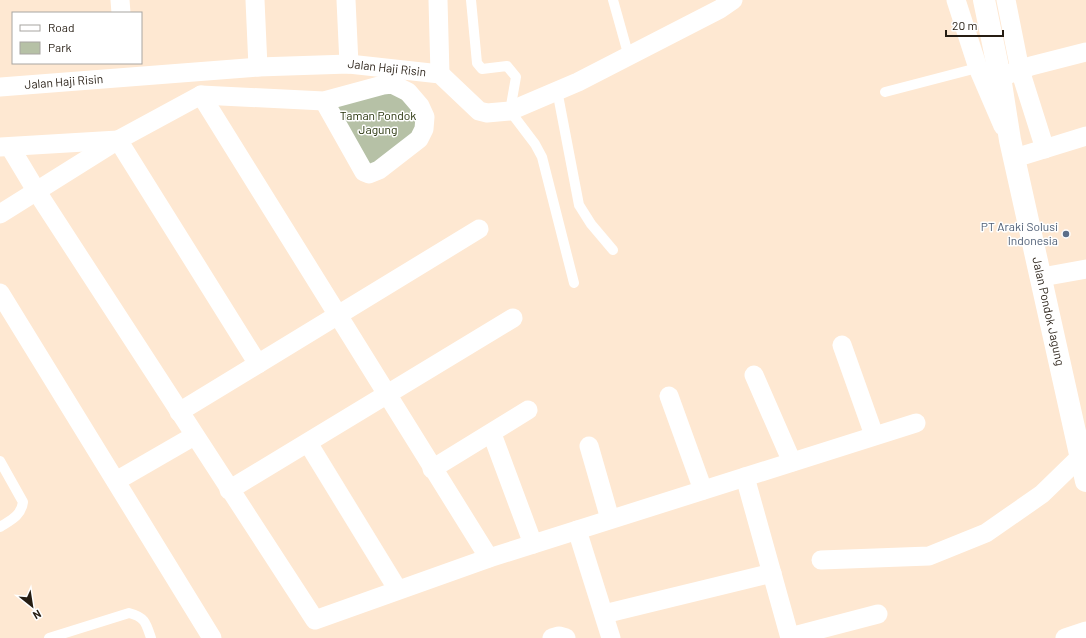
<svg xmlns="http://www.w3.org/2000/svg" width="1086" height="638" font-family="Barlow,sans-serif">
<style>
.green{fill:#b6c1a6}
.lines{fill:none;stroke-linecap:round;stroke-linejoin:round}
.service{stroke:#fff;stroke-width:10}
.minor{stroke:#fff;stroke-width:19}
.tertiary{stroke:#fff;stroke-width:22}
.service-dot{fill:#5c6f8a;stroke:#fff;stroke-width:1.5}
.labels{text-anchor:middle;stroke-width:3;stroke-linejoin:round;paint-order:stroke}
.street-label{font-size:12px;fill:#261d13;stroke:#fff}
.park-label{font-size:12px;fill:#233007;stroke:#fff}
.service-label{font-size:12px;fill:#4e5e75;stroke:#fff;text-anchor:end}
</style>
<rect width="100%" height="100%" fill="#fee8d2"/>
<path class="green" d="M 383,85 L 425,117 L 399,155 L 364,172 L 324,101 Z"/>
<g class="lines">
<g class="service">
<path d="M 471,0 L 477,63 L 482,69 L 507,66 L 516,77 L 510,111 L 535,144 L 542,157 L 574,283"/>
<path d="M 613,0 L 629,57"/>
<path d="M 557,90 L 579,205 L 591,224 L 613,250"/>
<path d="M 885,92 L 981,67"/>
<path d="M 0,461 L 23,502 C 21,516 11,520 0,527"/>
<path d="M 49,638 L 129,613 C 145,617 146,623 151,638"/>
</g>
<g class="minor">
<path d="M 120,0 L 121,13"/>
<path d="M 255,0 L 258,67"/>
<path d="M 346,0 L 349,64"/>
<path d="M 438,0 L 440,74"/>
<path d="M 956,0 L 978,68 L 1003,126"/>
<path d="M 1006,0 L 1020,70 L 1045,149"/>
<path d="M 1009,74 L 1031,66 L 1086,52"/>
<path id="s1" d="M 0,87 L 258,67 L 349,64 L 440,74 L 479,111 L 487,113 L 510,111 L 578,82 L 720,9 L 733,0"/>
<path d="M 201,95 L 324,101 L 383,85 L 392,84 L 408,92 L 420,106 L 425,117 L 424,129 L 419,139 L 379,170 L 369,174 L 364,172 L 324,101"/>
<path d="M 0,147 L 118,140 L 258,364"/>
<path d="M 10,147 L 37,192 L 315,620 L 489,558 L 916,423"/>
<path d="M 1015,158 L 1086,136"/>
<path d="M 0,214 L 118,140 L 201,95 L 489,558"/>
<path d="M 1042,277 L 1086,269"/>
<path d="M 0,293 L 212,638"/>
<path d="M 842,345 L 874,435"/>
<path d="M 754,375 L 792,462"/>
<path d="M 669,396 L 703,490"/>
<path d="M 179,412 L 479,229"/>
<path d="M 492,434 L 533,544"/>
<path d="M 308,443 L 398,590"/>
<path d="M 589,446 L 610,519"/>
<path d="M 432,469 L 528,410"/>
<path d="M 745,477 L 790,638"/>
<path d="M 116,481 L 194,436"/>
<path d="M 229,490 L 513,318"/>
<path d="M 577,530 L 611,638"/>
<path d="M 821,560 L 929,556 L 986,533 L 1042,494 L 1080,457"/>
<path d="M 604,614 L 772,573"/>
<path d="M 790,637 L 878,614"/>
<path d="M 552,638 L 559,636 L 566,638"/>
<path d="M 1065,638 L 1086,631"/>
</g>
<path class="tertiary" id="s2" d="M 984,0 L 1000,77 L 1010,140 L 1086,481"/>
</g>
<circle class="service-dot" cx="1066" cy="234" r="4"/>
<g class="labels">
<g class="street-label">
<text dy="4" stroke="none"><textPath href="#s1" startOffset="388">Jalan Haji Risin</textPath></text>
<text dy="4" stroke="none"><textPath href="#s1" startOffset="64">Jalan Haji Risin</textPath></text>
<text dy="4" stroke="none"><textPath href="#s2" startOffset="318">Jalan Pondok Jagung</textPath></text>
</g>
<g class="park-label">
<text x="378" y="120">Taman Pondok<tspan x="378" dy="14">Jagung</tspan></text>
</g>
<g class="service-label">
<text x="1058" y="231">PT Araki Solusi<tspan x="1058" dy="14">Indonesia</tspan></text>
</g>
</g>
<rect x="12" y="12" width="130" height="52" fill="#ffffff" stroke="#a8a5a1"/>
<rect x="20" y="25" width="20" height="6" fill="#ffffff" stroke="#a8a5a1"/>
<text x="48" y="32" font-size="12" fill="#261d13">Road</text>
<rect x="20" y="42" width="20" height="12" fill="#b6c1a6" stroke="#a8a5a1"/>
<text x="48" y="52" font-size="12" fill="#261d13">Park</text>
<g transform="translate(32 606) rotate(150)" stroke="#ffffff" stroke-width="3" paint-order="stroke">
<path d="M0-3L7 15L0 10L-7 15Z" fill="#261d13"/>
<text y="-6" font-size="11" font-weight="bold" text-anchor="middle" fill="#261d13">N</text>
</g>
<path d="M946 30v6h57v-6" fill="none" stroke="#261d13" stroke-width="2"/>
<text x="952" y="30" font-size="12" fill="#261d13" stroke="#ffffff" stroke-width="3" paint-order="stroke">20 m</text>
</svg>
